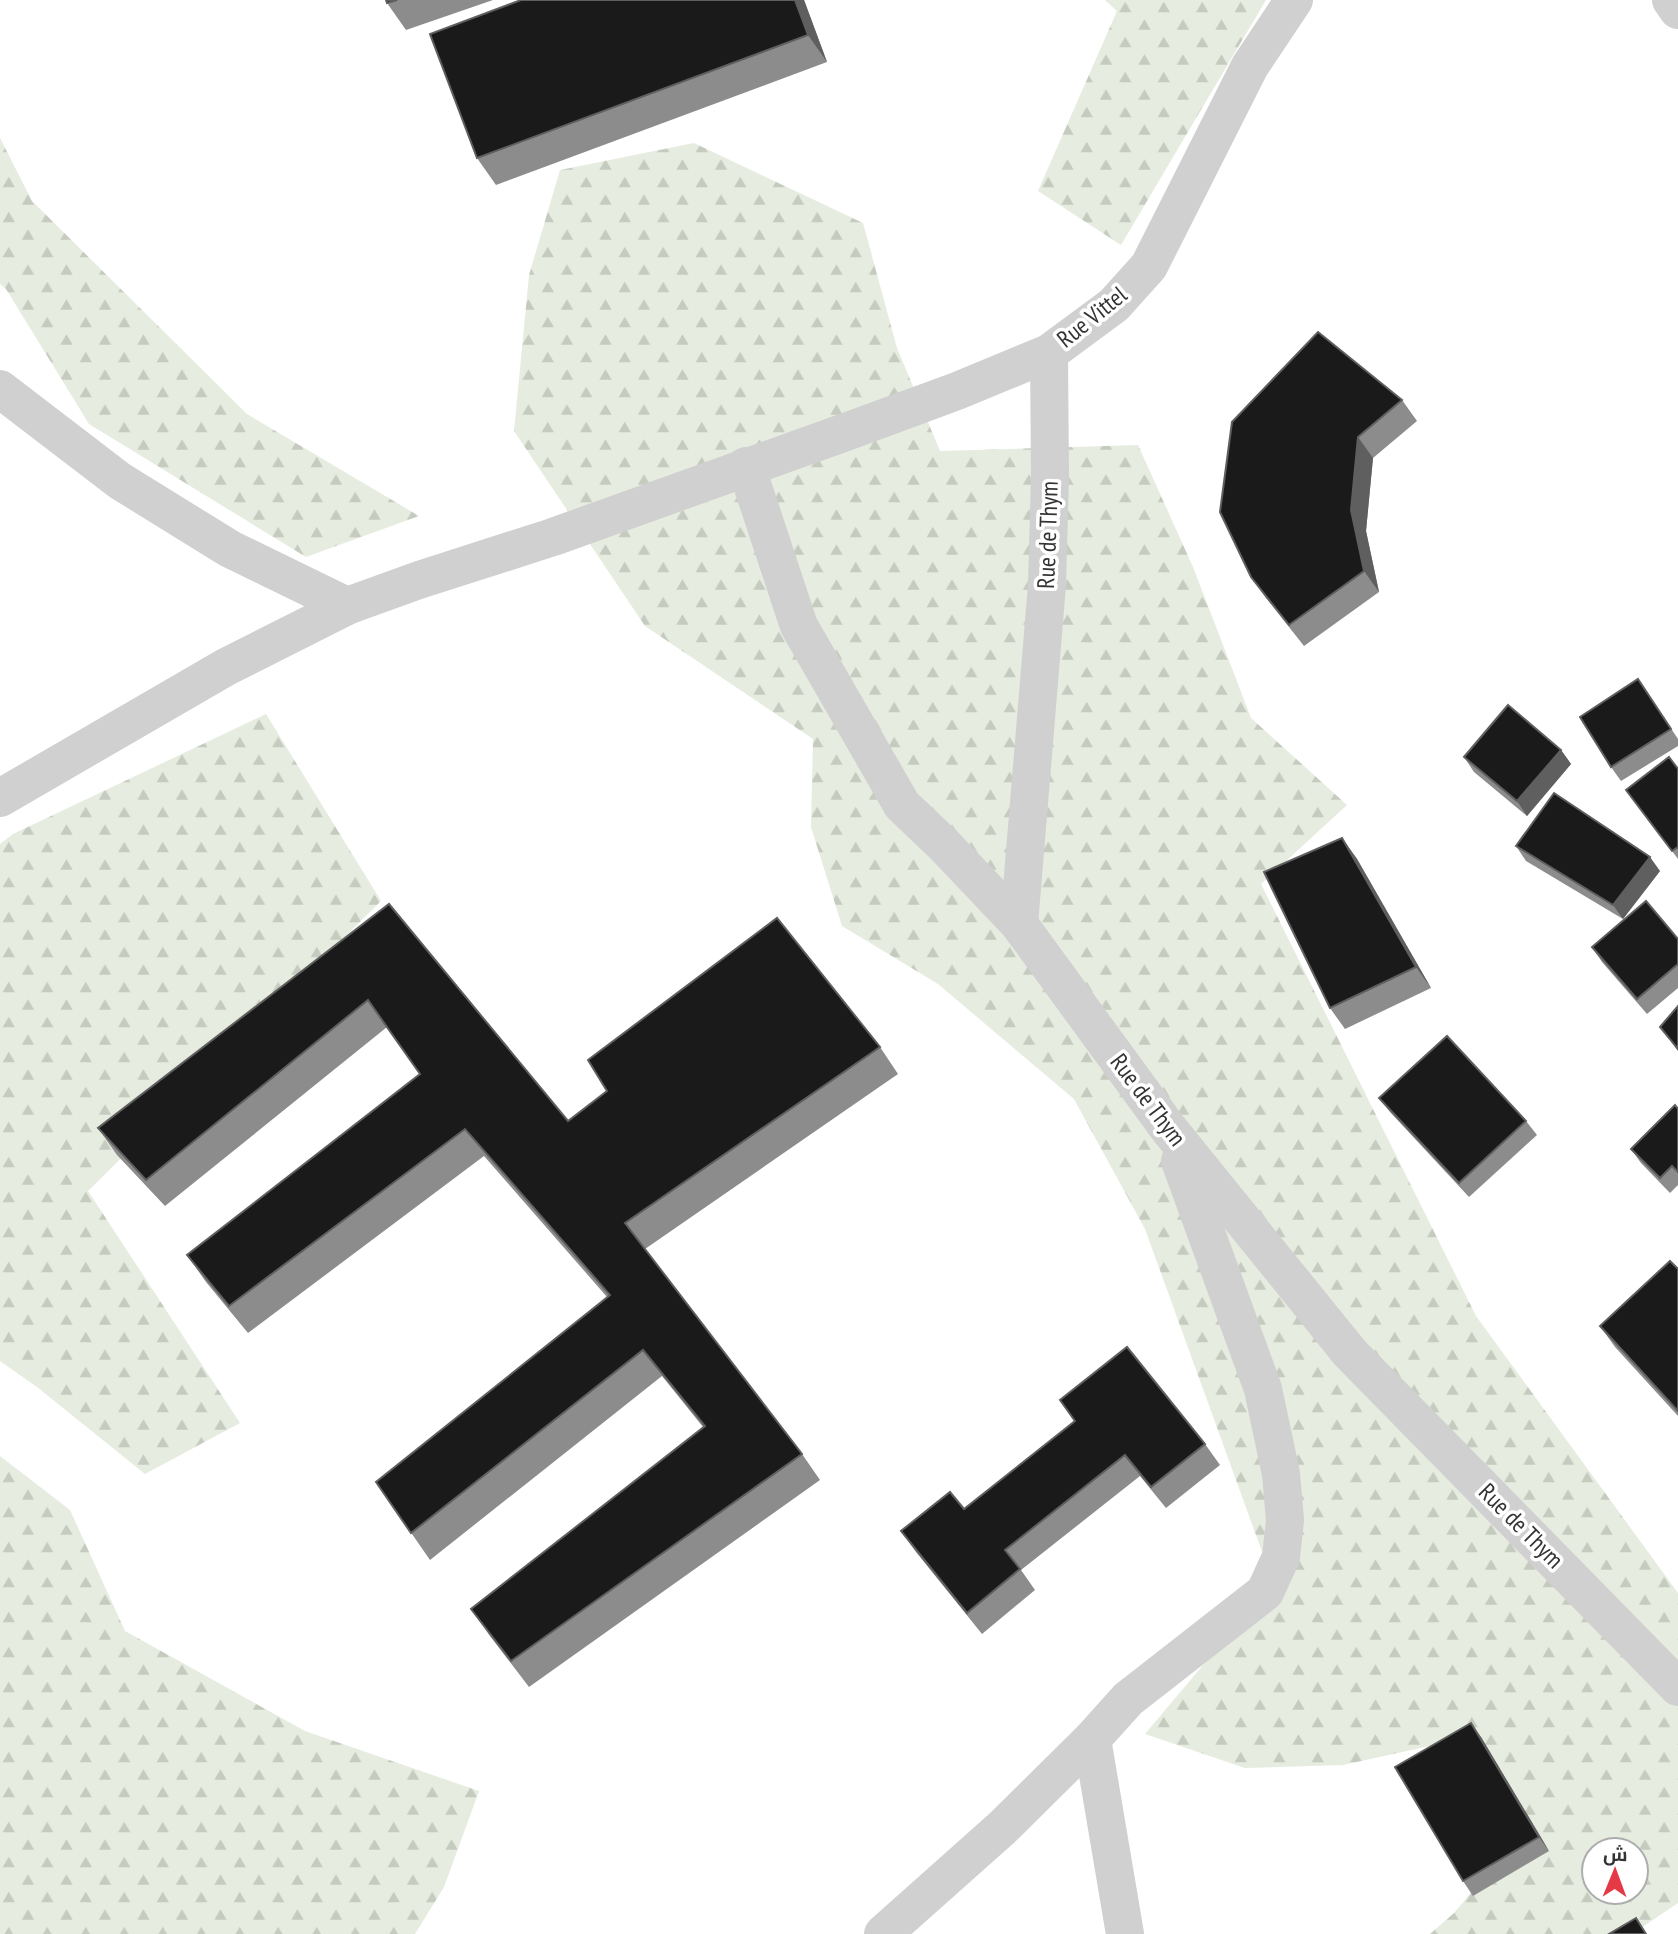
<svg xmlns="http://www.w3.org/2000/svg" width="1678" height="1934" font-family="'PT Sans Narrow',Cairo,sans-serif">
<style>
.forest{fill:url(#forest-firs);fill-rule:evenodd}
.lines{fill:none;stroke-linecap:round;stroke-linejoin:round}
.minor{stroke:#d0d0d0;stroke-width:38}
.wall{fill:#8c8c8c}
.shaded-wall{fill:#5f5f5f}
.building{fill:#1a1a1a;stroke:#5f5f5f;stroke-width:2}
.labels{text-anchor:middle;stroke-width:7;stroke-linejoin:round;paint-order:stroke}
.street-label{font-size:24px;fill:#333;stroke:#fff}
</style>
<defs>
<pattern id="forest-firs" width="22" height="20" patternUnits="userSpaceOnUse" patternTransform="scale(1.75)"><rect width="22" height="20" fill="#e6ecdf"/><path d="M5 1l3.5 6h-7zM16 11l3.5 6h-7z" fill="#c6cbc0"/></pattern>
</defs>
<rect width="100%" height="100%" fill="#fff"/>
<g class="forest">
<path d="M 1105,0 L 1266,0 L 1121,245 L 1038,191 L 1117,11 Z"/>
<path d="M 0,138 L 32,201 L 247,414 L 419,516 L 306,557 L 89,424 L 6,289 L 0,284 Z"/>
<path d="M 694,143 L 863,223 L 897,348 L 940,451 L 1138,445 L 1193,567 L 1251,718 L 1347,805 L 1261,884 L 1476,1316 L 1678,1593 L 1678,1903 L 1632,1934 L 1430,1934 L 1454,1913 L 1519,1836 L 1457,1740 L 1343,1765 L 1245,1768 L 1145,1734 L 1273,1582 L 1145,1229 L 1074,1099 L 938,984 L 842,926 L 811,827 L 813,739 L 645,626 L 514,431 L 529,275 L 560,170 ZM 1594,1850 L 1636,1850 L 1636,1892 L 1594,1892 Z"/>
<path d="M 266,714 L 381,901 L 88,1191 L 240,1423 L 145,1474 L 37,1387 L 0,1361 L 0,844 L 13,834 Z"/>
<path d="M 0,1456 L 70,1510 L 125,1631 L 305,1731 L 479,1791 L 444,1887 L 415,1934 L 0,1934 Z"/>
</g>
<g class="lines">
<g class="minor">
<path d="M 1671,0 L 1678,10"/>
<path d="M 0,389 L 120,481 L 230,549 L 347,606"/>
<path d="M 746,466 L 799,626 L 902,805 L 944,845 L 1019,924 L 1168,1128 L 1350,1353 L 1678,1687"/>
<path d="M 0,798 L 226,667 L 347,606 L 419,580 L 553,537 L 854,429 L 957,391 L 1049,353 L 1114,305 L 1149,266 L 1250,66 L 1294,0"/>
<path d="M 1019,924 L 1047,585 L 1050,476 L 1049,353"/>
<path d="M 883,1934 L 1002,1828 L 1092,1739"/>
<path d="M 1125,1934 L 1092,1739 L 1128,1699 L 1265,1592 L 1281,1557 L 1285,1520 L 1281,1474 L 1263,1389 L 1180,1161"/>
</g>
</g>
<g class="wall">
<path d="M 386,0 L 493,0 L 406,30 L 387,3 Z"/>
<path d="M 521,0 L 804,0 L 827,62 L 496,185 L 477,158 Z"/>
<path d="M 1402,400 L 1417,421 L 1373,458 L 1366,531 L 1379,592 L 1304,646 L 1266,598 L 1251,577 L 1220,512 Z"/>
<path d="M 1638,679 L 1678,739 L 1678,746 L 1621,781 L 1611,767 Z"/>
<path d="M 1561,750 L 1571,764 L 1527,816 L 1474,772 L 1464,757 Z"/>
<path d="M 1678,769 L 1678,859 L 1626,790 Z"/>
<path d="M 1342,838 L 1357,859 L 1431,988 L 1345,1029 L 1330,1008 Z"/>
<path d="M 1516,846 L 1660,871 L 1623,919 L 1526,861 Z"/>
<path d="M 389,904 L 568,1121 L 880,1047 L 898,1074 L 645,1249 L 802,1454 L 820,1480 L 529,1687 L 490,1636 L 471,1609 L 703,1427 L 662,1376 L 430,1560 L 376,1482 L 607,1297 L 484,1156 L 248,1333 L 206,1282 L 187,1255 L 420,1074 L 387,1027 L 165,1206 L 117,1155 L 98,1128 Z"/>
<path d="M 1678,939 L 1678,988 L 1647,1014 L 1602,962 L 1592,947 Z"/>
<path d="M 1678,1006 L 1678,1051 L 1660,1027 Z"/>
<path d="M 1379,1098 L 1526,1121 L 1537,1135 L 1469,1197 L 1390,1112 Z"/>
<path d="M 1678,1109 L 1678,1185 L 1670,1193 L 1641,1163 L 1631,1149 Z"/>
<path d="M 1678,1269 L 1678,1416 L 1615,1347 L 1600,1326 Z"/>
<path d="M 1060,1400 L 1205,1444 L 1220,1465 L 1166,1508 L 1140,1476 L 1021,1570 L 1035,1590 L 982,1634 L 916,1552 L 901,1531 L 964,1509 L 1074,1421 Z"/>
<path d="M 1481,1737 L 1549,1851 L 1473,1896 L 1463,1881 Z"/>
</g>
<g class="shaded-wall">
<path d="M 795,0 L 804,0 L 827,62 L 808,35 Z"/>
<path d="M 1358,437 L 1373,458 L 1366,531 L 1379,592 L 1364,571 L 1351,510 Z"/>
<path d="M 1561,750 L 1571,764 L 1527,816 L 1517,801 Z"/>
<path d="M 1342,838 L 1357,859 L 1431,988 L 1416,967 Z"/>
<path d="M 1650,857 L 1660,871 L 1623,919 L 1613,905 Z"/>
<path d="M 1471,1723 L 1481,1737 L 1549,1851 L 1539,1837 Z"/>
</g>
<g class="building">
<path d="M 386,0 L 397,0 L 387,3 Z"/>
<path d="M 521,0 L 795,0 L 808,35 L 477,158 L 430,34 Z"/>
<path d="M 1318,332 L 1402,400 L 1358,437 L 1351,510 L 1364,571 L 1289,625 L 1251,577 L 1220,512 L 1232,422 Z"/>
<path d="M 1638,679 L 1671,729 L 1611,767 L 1580,717 Z"/>
<path d="M 1508,705 L 1561,750 L 1517,801 L 1464,757 Z"/>
<path d="M 1669,757 L 1678,769 L 1678,847 L 1672,851 L 1626,790 Z"/>
<path d="M 1554,793 L 1650,857 L 1613,905 L 1516,846 Z"/>
<path d="M 1342,838 L 1416,967 L 1330,1008 L 1264,872 Z"/>
<path d="M 1646,901 L 1678,939 L 1678,964 L 1637,999 L 1592,947 Z"/>
<path d="M 389,904 L 568,1121 L 607,1091 L 588,1060 L 777,918 L 880,1047 L 625,1223 L 802,1454 L 511,1661 L 471,1609 L 705,1426 L 643,1350 L 411,1533 L 376,1482 L 610,1295 L 465,1129 L 229,1306 L 187,1255 L 420,1074 L 368,1000 L 146,1180 L 98,1128 Z"/>
<path d="M 1678,1006 L 1678,1049 L 1660,1027 Z"/>
<path d="M 1447,1036 L 1526,1121 L 1459,1183 L 1379,1098 Z"/>
<path d="M 1675,1105 L 1678,1109 L 1678,1172 L 1672,1166 L 1660,1178 L 1631,1149 Z"/>
<path d="M 1670,1261 L 1678,1269 L 1678,1411 L 1600,1326 Z"/>
<path d="M 1127,1347 L 1205,1444 L 1151,1487 L 1125,1455 L 1005,1550 L 1020,1569 L 967,1613 L 901,1531 L 950,1492 L 964,1509 L 1075,1421 L 1060,1400 Z"/>
<path d="M 1471,1723 L 1539,1837 L 1463,1881 L 1395,1767 Z"/>
<path d="M 1636,1918 L 1646,1934 L 1609,1934 Z"/>
</g>
<g class="labels">
<g class="street-label">
<text transform="translate(1092 317) rotate(-39)" y="8">Rue Vittel</text>
<text transform="translate(1048 535) rotate(-88)" y="8">Rue de Thym</text>
<text transform="translate(1148 1100) rotate(53)" y="8">Rue de Thym</text>
<text transform="translate(1521 1526) rotate(45)" y="8">Rue de Thym</text>
</g>
</g>
<g transform="translate(1615 1871) rotate(1)"><circle r="33" fill="#ffffff" stroke="#adadad" stroke-width="2"/>
<path d="M0-5L12 26L0 18L-12 26Z" fill="#e63946"/>
<text y="-10" font-size="19" font-weight="bold" text-anchor="middle" fill="#333333">ش</text>
</g>
</svg>
